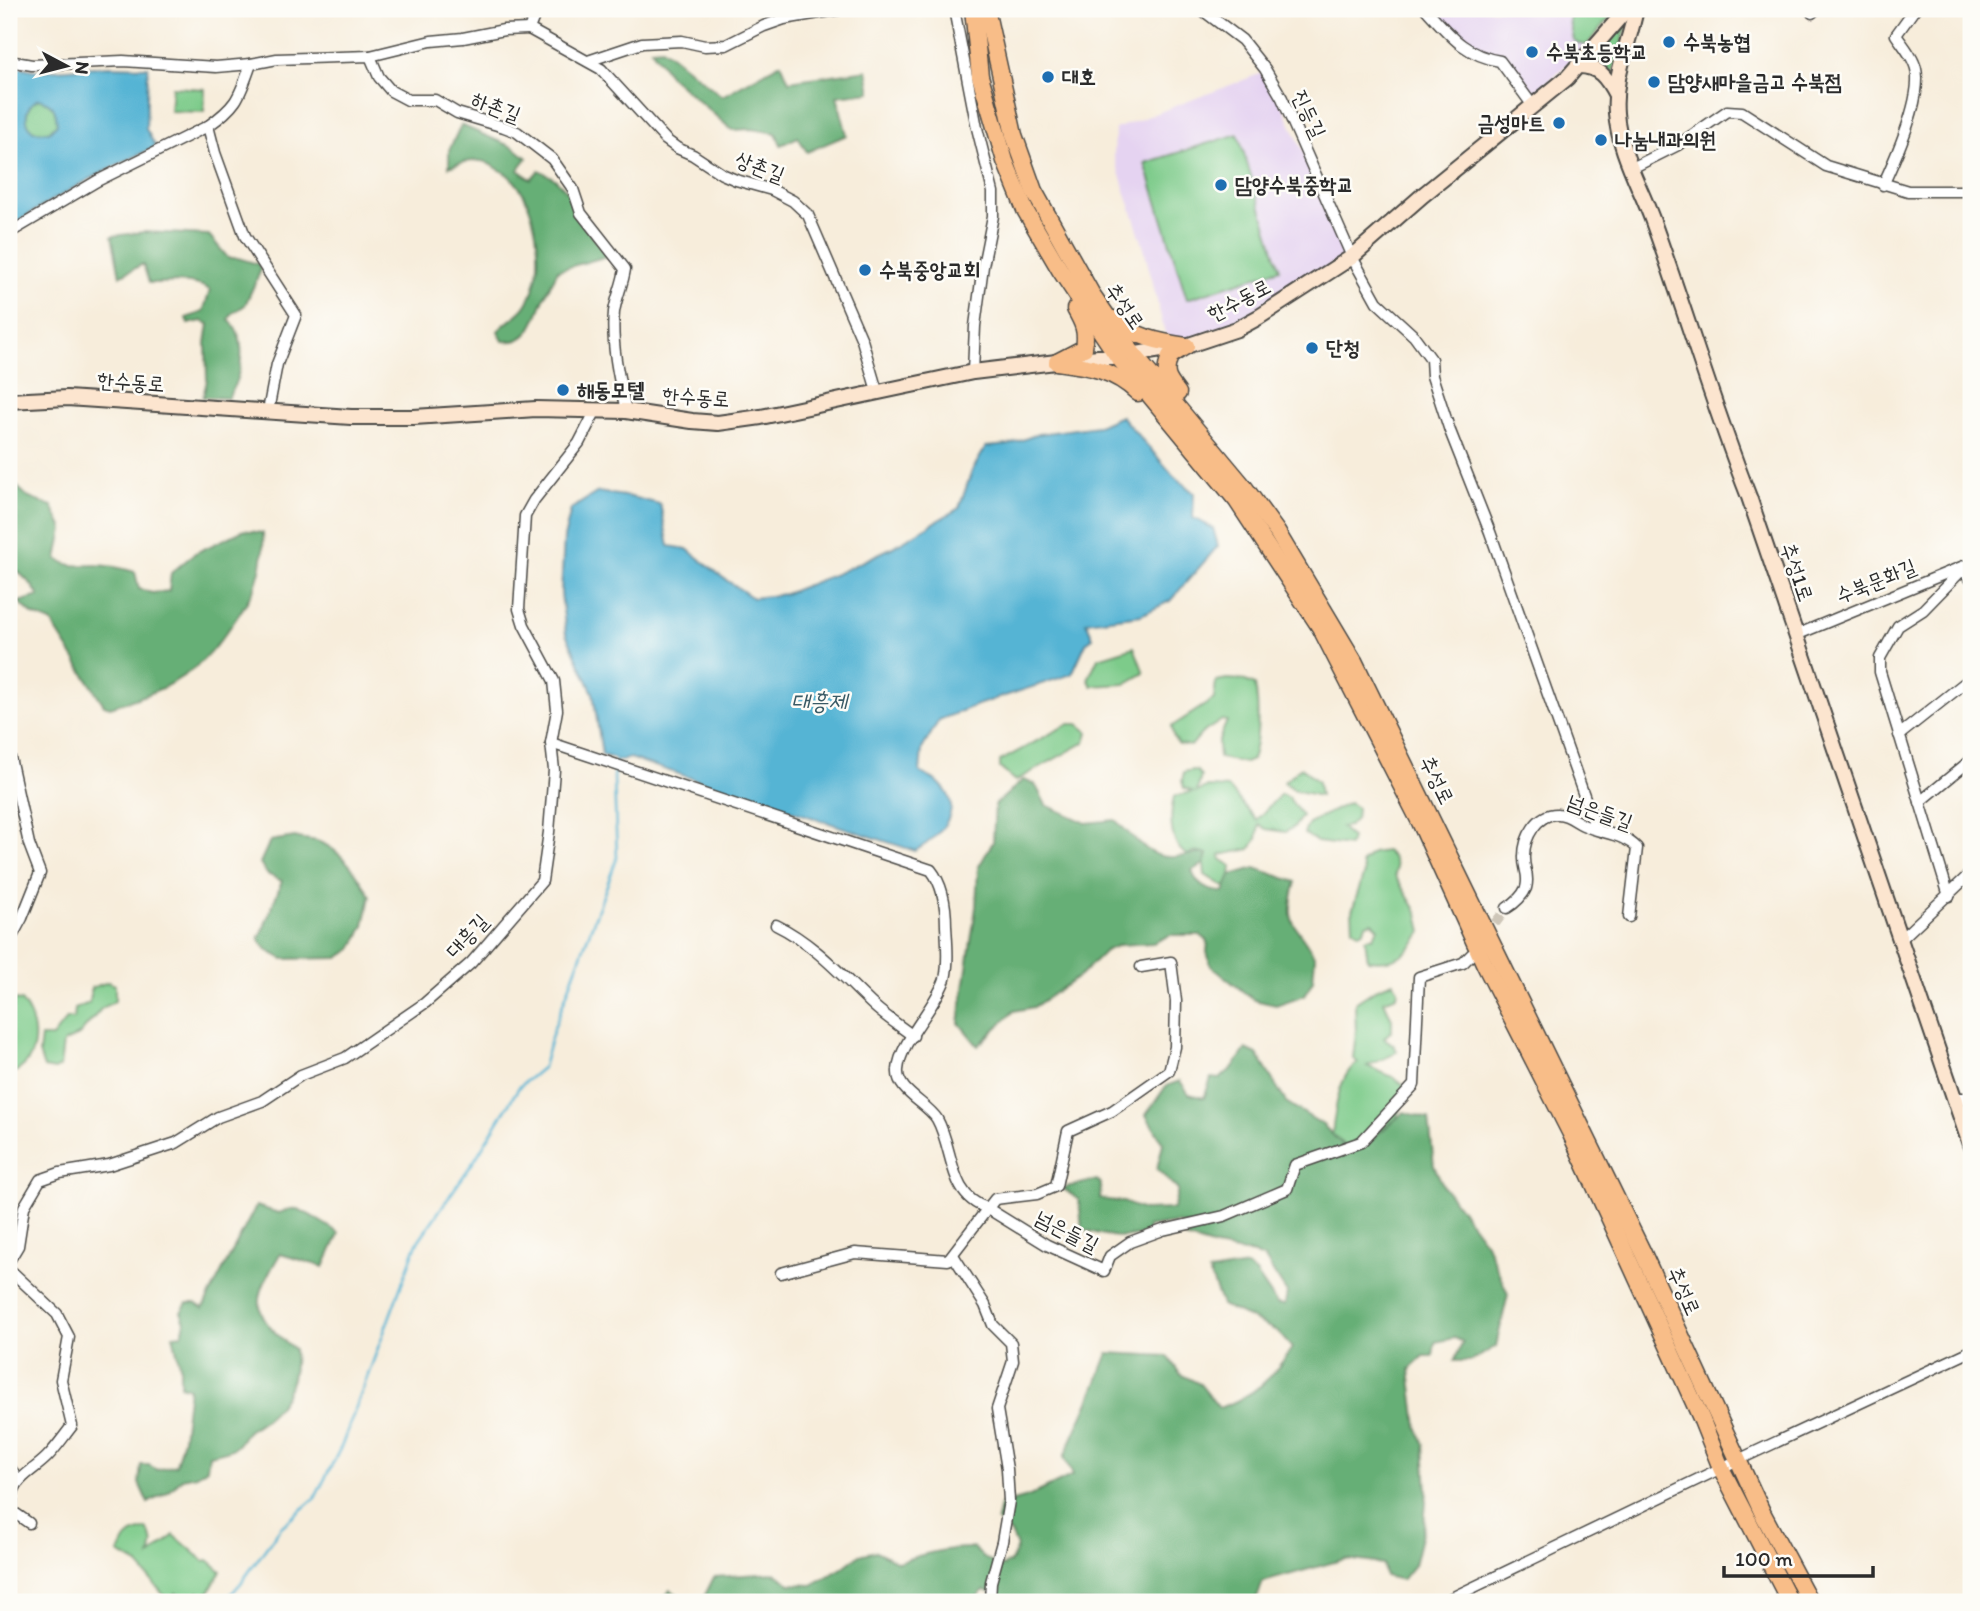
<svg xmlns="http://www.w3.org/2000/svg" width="1980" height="1611" font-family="Itim,'Poor Story',sans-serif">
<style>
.built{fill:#e5d3f1}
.green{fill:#7dcb8a;stroke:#547b5a;stroke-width:2}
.forest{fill:#66af76;stroke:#486d50;stroke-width:2}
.water{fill:#55b4d4;stroke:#407080;stroke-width:2;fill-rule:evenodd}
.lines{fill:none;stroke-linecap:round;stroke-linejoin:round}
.stream{stroke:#55b4d4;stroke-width:2.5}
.street-tunnel{stroke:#cec6b8;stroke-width:10;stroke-dasharray:10 5;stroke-linecap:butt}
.street-casing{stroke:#4a4845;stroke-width:13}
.secondary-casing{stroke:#4a4845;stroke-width:18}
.primary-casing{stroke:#4a4845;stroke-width:19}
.street{stroke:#fff;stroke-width:10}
.secondary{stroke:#fce5cf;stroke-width:14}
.primary{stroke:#f8bd88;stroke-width:16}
.poi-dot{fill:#1f6fb2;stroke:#fdfcf7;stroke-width:2.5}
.labels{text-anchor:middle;stroke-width:5;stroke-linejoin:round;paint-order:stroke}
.poi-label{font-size:21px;font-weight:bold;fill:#2b2b2b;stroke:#fdfcf7;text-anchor:start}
.street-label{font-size:21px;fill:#2b2b2b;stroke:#fdfcf7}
.water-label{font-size:23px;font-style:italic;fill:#3a5b66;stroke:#fdfcf7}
</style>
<rect width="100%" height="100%" fill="#fdfcf7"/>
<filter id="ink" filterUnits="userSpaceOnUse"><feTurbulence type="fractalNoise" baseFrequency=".0143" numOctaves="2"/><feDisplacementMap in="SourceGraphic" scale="14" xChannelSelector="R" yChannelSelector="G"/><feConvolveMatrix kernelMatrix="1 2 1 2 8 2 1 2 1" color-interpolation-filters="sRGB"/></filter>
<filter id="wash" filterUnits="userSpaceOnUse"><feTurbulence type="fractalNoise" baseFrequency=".00686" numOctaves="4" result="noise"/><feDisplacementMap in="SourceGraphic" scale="28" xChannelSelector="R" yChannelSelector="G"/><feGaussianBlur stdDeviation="1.57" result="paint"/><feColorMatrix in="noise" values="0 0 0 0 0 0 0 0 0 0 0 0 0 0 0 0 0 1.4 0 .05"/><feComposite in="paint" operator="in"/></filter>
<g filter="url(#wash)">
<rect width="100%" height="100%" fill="#f7eddb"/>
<g class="built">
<path d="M 1435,9 L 1617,9 L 1587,45 L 1531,98 L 1500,56 L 1478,50 L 1456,37 Z"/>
<path d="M 1262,73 L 1279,97 L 1345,247 L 1341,259 L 1232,324 L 1185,340 L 1166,337 L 1143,245 L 1114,157 L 1115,129 Z"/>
</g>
<g class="green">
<path d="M 1573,9 L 1617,9 L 1587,45 L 1579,44 L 1573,40 L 1569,20 Z"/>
<path d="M 1630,16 L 1612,75 L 1603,63 L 1591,57 Z"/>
<path d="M 172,87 L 205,89 L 204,112 L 170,111 Z"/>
<path d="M 38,99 C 53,103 56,108 57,124 L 49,132 L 32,131 C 22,120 26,106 38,99 Z"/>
<path d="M 1238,134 L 1280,269 L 1187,299 L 1145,163 Z"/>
<path d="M 1134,647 L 1144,673 L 1125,684 L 1092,686 L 1088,679 L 1098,658 Z"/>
<path d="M 1227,679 L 1243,680 L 1255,685 C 1259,708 1259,737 1252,760 L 1245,763 L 1219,758 L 1218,742 L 1227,721 L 1222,720 L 1201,734 L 1191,746 L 1179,744 L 1174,738 L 1171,727 L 1214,699 L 1216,681 Z"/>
<path d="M 1068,724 L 1078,724 L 1088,732 L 1085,742 L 1015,781 L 1000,768 L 1000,761 Z"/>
<path d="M 1301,767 L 1318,782 L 1320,796 L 1294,790 L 1284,782 Z"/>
<path d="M 1192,770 L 1197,771 L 1201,776 L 1197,792 L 1208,787 L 1229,788 L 1256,820 L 1281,794 L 1289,798 L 1302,816 L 1295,826 L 1285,832 L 1266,829 L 1259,824 L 1257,839 L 1250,849 L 1220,855 L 1222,860 L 1232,866 L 1231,875 L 1226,888 L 1205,875 L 1204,864 L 1207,854 L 1194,852 L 1187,855 C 1168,844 1170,814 1174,796 L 1193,792 L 1184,788 L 1182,781 L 1184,772 Z"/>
<path d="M 1349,803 L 1357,808 L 1356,819 L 1349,826 L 1341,827 L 1351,838 L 1349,846 L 1317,842 L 1304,833 L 1309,823 Z"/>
<path d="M 1386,851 L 1393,858 L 1396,866 L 1395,876 L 1418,913 L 1422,932 C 1408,954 1396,964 1368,960 L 1365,939 L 1374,936 L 1378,928 L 1373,922 L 1366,924 L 1364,930 L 1359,933 L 1353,928 L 1352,911 L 1364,873 L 1362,863 L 1372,853 Z"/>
<path d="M 108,982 L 115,985 L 115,1001 L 101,1009 L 79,1035 L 63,1043 L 60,1067 L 55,1070 L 44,1068 L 39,1053 L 41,1037 L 52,1037 L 67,1018 L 74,1019 L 75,1009 L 89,1003 L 91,988 Z"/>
<path d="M 1393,982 L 1398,989 L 1397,996 L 1384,1001 L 1392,1019 L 1392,1030 L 1384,1038 L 1394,1045 L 1397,1051 L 1392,1055 L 1367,1066 L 1393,1077 L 1406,1087 L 1396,1119 L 1351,1153 L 1332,1134 C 1335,1113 1338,1074 1358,1063 L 1353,1058 L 1356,1032 L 1355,1003 L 1378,988 Z"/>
<path d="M 14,1000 L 21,1001 C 39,1022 41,1060 13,1073 C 4,1050 9,1023 14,1000 Z"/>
<path d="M 146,1529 C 155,1539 153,1545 150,1556 L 174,1535 L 204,1561 L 208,1560 L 221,1571 L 206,1597 L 198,1592 L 187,1602 L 176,1593 L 169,1601 L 137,1564 L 119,1553 C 126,1535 128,1535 146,1529 Z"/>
</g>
<g class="forest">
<path d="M 662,48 L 722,96 L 781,63 L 789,81 L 867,70 L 871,92 L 837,96 L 847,135 L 807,152 L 798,137 L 781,145 L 776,133 L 752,129 L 732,130 L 670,76 L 651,49 Z"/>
<path d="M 461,125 L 515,148 L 527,158 L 518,170 L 531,179 L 539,170 L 555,179 L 568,192 L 577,217 L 608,256 L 558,270 C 554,279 549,287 545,296 C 536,316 532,345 503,341 L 498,331 C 515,313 526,315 534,287 C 544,255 535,198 509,176 C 505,172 499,170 495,167 C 490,165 486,161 481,161 C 470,160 459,163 449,167 L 449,150 Z"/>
<path d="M 144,232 L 209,235 L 228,258 L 238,258 L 258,264 L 261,270 L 245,305 L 233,313 L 229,319 C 249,341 242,374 228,398 L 203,397 L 207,380 L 206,343 L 209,324 L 202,321 L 188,324 L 186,318 L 203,312 L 210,290 C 194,279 168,283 149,283 L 143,264 L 120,276 L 112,236 Z"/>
<path d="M 9,479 L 29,498 L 52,506 L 63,529 L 57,559 C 71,568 80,565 95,565 C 109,565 122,568 135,572 L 139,589 L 152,593 L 169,591 L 171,573 L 195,553 L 244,530 L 263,533 C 264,548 262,566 257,581 C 249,604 213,654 193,669 C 168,689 139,698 110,707 L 104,705 L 51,622 L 33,615 L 19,602 L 39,596 L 31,584 L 9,563 Z"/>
<path d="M 1023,780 L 1035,784 L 1046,805 L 1086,823 L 1115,820 C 1130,833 1147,857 1169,857 C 1182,858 1193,852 1207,854 L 1204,864 L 1192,871 C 1197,886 1208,892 1224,892 L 1231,875 L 1255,868 L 1296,882 C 1283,926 1296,922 1315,957 L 1313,980 L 1305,995 L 1276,1005 L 1254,1000 L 1211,966 L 1207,952 L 1208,941 L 1200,935 L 1170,935 L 1153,943 L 1119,945 L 1105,951 L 1080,976 L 1034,1007 L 1014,1011 L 978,1046 L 959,1023 L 976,907 L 978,868 L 993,842 L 995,805 Z"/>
<path d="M 295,837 C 303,840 310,839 317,841 C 342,850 358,874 370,896 L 364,926 L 352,949 L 338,958 L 283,959 L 268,951 L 259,940 L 282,881 L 267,874 L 260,863 L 270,841 Z"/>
<path d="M 1246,1049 L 1257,1054 L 1286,1102 L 1323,1125 L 1351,1153 L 1366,1144 L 1404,1112 L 1429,1119 L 1434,1166 L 1444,1187 L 1486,1243 L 1508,1294 L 1496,1346 L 1472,1361 L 1454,1361 L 1463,1342 L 1455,1338 L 1435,1342 L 1433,1356 L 1424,1356 L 1410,1369 L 1417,1426 L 1424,1445 L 1427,1491 L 1424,1525 L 1414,1565 L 1402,1580 L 1385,1576 L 1383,1564 L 1345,1559 L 1263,1582 L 1255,1602 L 996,1602 L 996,1593 L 984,1590 L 972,1602 L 662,1602 L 670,1590 L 685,1599 L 704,1597 L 714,1577 L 775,1573 L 790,1584 L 812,1585 L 841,1569 L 859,1555 L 876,1551 L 898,1562 C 922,1554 948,1547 973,1548 L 983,1557 L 1000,1567 L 1011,1562 L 1017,1547 L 1011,1533 L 997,1520 L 1000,1505 L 1030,1496 L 1073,1475 L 1064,1457 L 1090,1399 L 1108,1353 L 1168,1356 L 1180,1374 L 1200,1384 L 1219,1408 C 1255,1396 1271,1379 1292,1348 L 1277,1331 L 1222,1305 L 1209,1272 L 1247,1266 L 1256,1273 L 1277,1304 L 1285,1305 L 1287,1293 L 1265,1259 L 1254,1254 L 1215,1247 L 1185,1238 L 1198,1227 L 1176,1223 L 1148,1227 L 1147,1233 C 1126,1241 1104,1236 1082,1229 L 1079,1200 L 1062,1188 L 1097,1180 L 1101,1184 L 1100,1199 L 1123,1202 L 1144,1210 L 1173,1209 L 1178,1190 L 1157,1169 L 1163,1143 L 1146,1115 L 1166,1086 L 1180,1081 L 1189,1094 L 1204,1098 L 1211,1078 L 1220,1079 L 1233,1067 Z"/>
<path d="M 256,1206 L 279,1213 C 286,1210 293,1207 300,1210 C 305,1212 336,1230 339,1234 L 324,1267 L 280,1254 C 252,1301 250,1314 294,1349 C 297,1387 281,1411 249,1430 C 243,1434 241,1443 235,1447 C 229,1452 216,1453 209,1455 L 207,1468 L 197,1475 L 182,1478 L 170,1491 L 148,1503 L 139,1483 L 141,1465 L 149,1465 L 157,1470 L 176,1465 L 183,1438 L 189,1388 L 180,1385 L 180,1365 L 173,1335 L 182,1334 L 185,1322 L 181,1312 L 187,1303 L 195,1303 L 203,1308 Z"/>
</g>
<g class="water">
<path d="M 9,65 L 39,71 L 109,66 L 148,67 L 146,129 L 156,147 C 103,170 57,196 9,227 ZM 38,99 C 53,103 56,108 57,124 L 49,132 L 33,131 C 22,120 26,106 38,99 Z"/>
<path d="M 1121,416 L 1174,476 L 1194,493 L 1193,518 L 1213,528 L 1218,546 L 1170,601 L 1141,615 L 1086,622 L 1093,638 L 1086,643 L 1072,674 L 974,706 L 939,720 L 922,749 L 920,772 C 926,776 935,779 940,784 C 967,810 938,838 915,851 L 630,758 L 621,761 L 602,755 L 593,693 L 566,634 L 561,593 L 564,538 L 571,509 L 598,492 L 631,497 L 660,504 L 669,546 L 687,549 L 722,577 L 753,598 L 785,594 L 838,573 L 893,547 L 959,508 L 972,471 L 986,447 L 1009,445 L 1038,434 L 1098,426 Z"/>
</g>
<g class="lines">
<g class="stream">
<path d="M 9,51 L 14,53"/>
<path d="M 224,1602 L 241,1583 L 281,1527 L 315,1498 L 342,1445 L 417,1243 L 476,1158 L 519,1087 L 543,1067 L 553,1031 L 617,858 L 614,778 L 616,760"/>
</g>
</g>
</g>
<g filter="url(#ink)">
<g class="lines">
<path class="street-tunnel" d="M 1486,935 L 1507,908"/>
<g class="street-casing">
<g id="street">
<path d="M 537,9 L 529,29 L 601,69 L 666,140 L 677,148 L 693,155 L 722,174 L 736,180 L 772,190 L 793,201 L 808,215 L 862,340 L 877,391"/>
<path d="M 954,9 L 977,128 L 993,192 L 993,216 L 983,266 L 975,326 L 973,372"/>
<path d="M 1201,9 L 1242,40 L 1265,69 L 1282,98 L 1352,257 L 1377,302 L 1414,336 L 1431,359 L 1432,376 L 1450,431 L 1490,532 L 1596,829"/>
<path d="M 1426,9 C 1449,34 1464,55 1500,61 L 1533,106"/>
<path d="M 1812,13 L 1816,9"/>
<path d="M 370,56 L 431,41 L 463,38 L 504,30 L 529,29"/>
<path d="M 9,61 L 32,65 L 123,61 L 216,67 L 251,64 C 239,97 238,105 208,126 L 215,153 L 245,236 L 296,315 L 277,364 L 268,411"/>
<path d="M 588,61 L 642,43 L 682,41 L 705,46 L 726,45 L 764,26 L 784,19 L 843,9"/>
<path d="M 251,64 L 277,59 L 370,56 L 379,77 L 391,91 L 408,100 L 435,100 L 457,113 L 504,127 L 517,132 L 552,159 L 573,189 L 581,213 L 625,269 C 623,284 616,298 614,312 C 611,345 619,379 626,411"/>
<path d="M 1632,168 L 1678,145 L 1727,111 L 1742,112 L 1826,166 L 1908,191 L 1971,191"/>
<path d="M 1883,185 C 1895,159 1927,90 1914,63 C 1910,53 1902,44 1896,35 L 1914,10 L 1913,9"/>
<path d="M 9,233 L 97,181 L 208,126"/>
<path d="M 1796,635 L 1971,563"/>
<path d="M 1899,735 L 1971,678"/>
<path d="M 551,743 L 931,870 C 943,885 946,907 946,926 C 947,943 949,963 945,979 C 936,1007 900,1041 898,1070 C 896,1091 927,1103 937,1119 C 954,1149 948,1196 987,1208 L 1047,1245 L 1104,1271 L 1110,1256 L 1130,1242 L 1163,1230 L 1224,1216 L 1287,1189 L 1295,1165 L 1361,1142 L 1414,1085 L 1419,977 L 1463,963 L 1472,954"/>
<path d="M 9,753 L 29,844 L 40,873 L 22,918 L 9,942"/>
<path d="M 1920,802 L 1971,760"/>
<path d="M 1949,896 L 1880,672 L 1880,658 L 1898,626 L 1923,610 L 1963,569 L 1971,580"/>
<path d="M 1507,908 C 1515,903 1522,897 1526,888 C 1530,874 1523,869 1524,856 C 1524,838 1537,813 1558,814 C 1567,814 1575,821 1583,825 C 1602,834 1623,833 1637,848 L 1629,917"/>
<path d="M 776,925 C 815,944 843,977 874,1006 C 886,1017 900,1026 913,1036"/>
<path d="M 1901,939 L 1971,873"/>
<path d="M 1954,1098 L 1971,1098"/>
<path d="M 953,1255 L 985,1305 L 993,1325 L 1011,1343 L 1013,1361 L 997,1409 L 1007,1469 L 1009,1501 L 1002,1542 L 991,1582 L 990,1602"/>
<path d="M 9,1261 L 18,1246 L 24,1207 L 40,1180 L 60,1173 L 109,1165 L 176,1143 L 218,1117 L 262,1101 L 301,1075 L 345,1058 L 425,1003 L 471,963 L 542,881 L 549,832 L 554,770 L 551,743 L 557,710 L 554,681 L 524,625 L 519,609 L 525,516 L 534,500 L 579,443 L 596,410"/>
<path d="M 9,1269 L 57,1314 L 69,1337 L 61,1380 L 72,1426 C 64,1436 56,1448 47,1457 C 28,1476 9,1478 12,1511 L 29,1523"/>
<path d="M 781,1273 L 855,1253 L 948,1260 L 995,1199 L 1037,1194 L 1056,1186 L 1068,1131 L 1112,1111 L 1169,1071 L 1175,1047 L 1176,1001 L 1171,962 L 1141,967"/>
<path d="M 9,1467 L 18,1479"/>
<path d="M 1443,1602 L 1738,1460 L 1971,1351"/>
</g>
</g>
<g class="secondary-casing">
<g id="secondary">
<path d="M 1636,9 C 1629,45 1613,75 1616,113 C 1619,151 1639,184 1652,219 C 1686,312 1713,406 1749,497 L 1971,1147"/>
<path d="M 1579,66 C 1599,66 1607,78 1616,95"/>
<path d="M 9,401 L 67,398 L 351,417 L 414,417 L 536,409 L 626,411 L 692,421 L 718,423 L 761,417 L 973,372 L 1098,357 L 1118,357 L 1186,346 L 1237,329 L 1259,317 L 1352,257 L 1423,195 L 1567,78 L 1627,9"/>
</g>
</g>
<g class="primary-casing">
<g id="primary">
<path d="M 973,9 L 980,76 L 1005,161 L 1025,210 L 1060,270 L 1118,357 L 1237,501 L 1320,627 L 1420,822 L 1485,965 L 1570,1132 L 1701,1418 L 1721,1468 L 1790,1602"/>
<path d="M 986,9 L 1014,135 L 1034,191 L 1091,293 L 1134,355 L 1245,488 L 1277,532 L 1354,661 L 1642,1251 L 1763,1514 L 1810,1602"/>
<path d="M 1114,319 C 1134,337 1160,342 1186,346"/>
<path d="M 1057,362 C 1088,366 1115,370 1138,393"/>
<path d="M 1057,362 L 1084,348 C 1087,331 1083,323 1075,309"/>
<path d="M 1178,393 C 1167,379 1163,374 1170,356 L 1186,346"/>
</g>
</g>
<use href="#street" class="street"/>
<use href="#secondary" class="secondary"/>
<use href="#primary" class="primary"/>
</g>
</g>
<g class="poi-dot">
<circle cx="1669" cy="42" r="7"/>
<circle cx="1532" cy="52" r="7"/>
<circle cx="1048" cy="77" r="7"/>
<circle cx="1654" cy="82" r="7"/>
<circle cx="1559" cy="123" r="7"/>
<circle cx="1601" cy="140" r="7"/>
<circle cx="1221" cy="185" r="7"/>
<circle cx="865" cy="270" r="7"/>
<circle cx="1312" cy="348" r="7"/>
<circle cx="563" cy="390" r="7"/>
</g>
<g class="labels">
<g class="poi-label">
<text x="1683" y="49">수북농협</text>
<text x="1546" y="59">수북초등학교</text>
<text x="1062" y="84">대호</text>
<text x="1668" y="89">담양새마을금고 수북점</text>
<text x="1545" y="130" text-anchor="end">금성마트</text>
<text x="1615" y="147">나눔내과의원</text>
<text x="1235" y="192">담양수북중학교</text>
<text x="879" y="277">수북중앙교회</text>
<text x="1326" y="355">단청</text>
<text x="577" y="397">해동모텔</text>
</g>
<g class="street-label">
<text transform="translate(496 107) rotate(21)" y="7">하촌길</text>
<text transform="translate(1309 114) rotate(65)" y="7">진등길</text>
<text transform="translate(760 167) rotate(21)" y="7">상촌길</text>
<text transform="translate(1239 300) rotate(-27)" y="7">한수동로</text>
<text transform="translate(1125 306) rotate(55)" y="7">추성로</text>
<text transform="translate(131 382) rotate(4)" y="7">한수동로</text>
<text transform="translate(696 397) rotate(4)" y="7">한수동로</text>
<text transform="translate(1797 572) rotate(71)" y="7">추성1로</text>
<text transform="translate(1876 581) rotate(-22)" y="7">수북문화길</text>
<text transform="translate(1437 780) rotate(64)" y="7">추성로</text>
<text transform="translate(1600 812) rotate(20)" y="7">넘은들길</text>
<text transform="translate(467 936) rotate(-47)" y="7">대흥길</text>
<text transform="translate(1067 1231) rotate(27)" y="7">넘은들길</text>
<text transform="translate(1684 1291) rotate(66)" y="7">추성로</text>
</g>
<g class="water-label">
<text x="819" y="709">대흥제</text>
</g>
</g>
<rect width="1980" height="1611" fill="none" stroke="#fdfcf7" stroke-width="35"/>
<g transform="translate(66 66) rotate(97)" stroke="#fdfcf7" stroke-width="5" paint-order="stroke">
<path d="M0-5L12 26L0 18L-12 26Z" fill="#2b2b2b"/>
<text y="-10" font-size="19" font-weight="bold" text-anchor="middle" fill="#2b2b2b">N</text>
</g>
<path d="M1724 1566v10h149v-10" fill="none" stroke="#2b2b2b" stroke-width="3.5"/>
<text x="1735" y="1566" font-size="21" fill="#2b2b2b" stroke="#fdfcf7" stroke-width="5" paint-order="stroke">100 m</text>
</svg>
